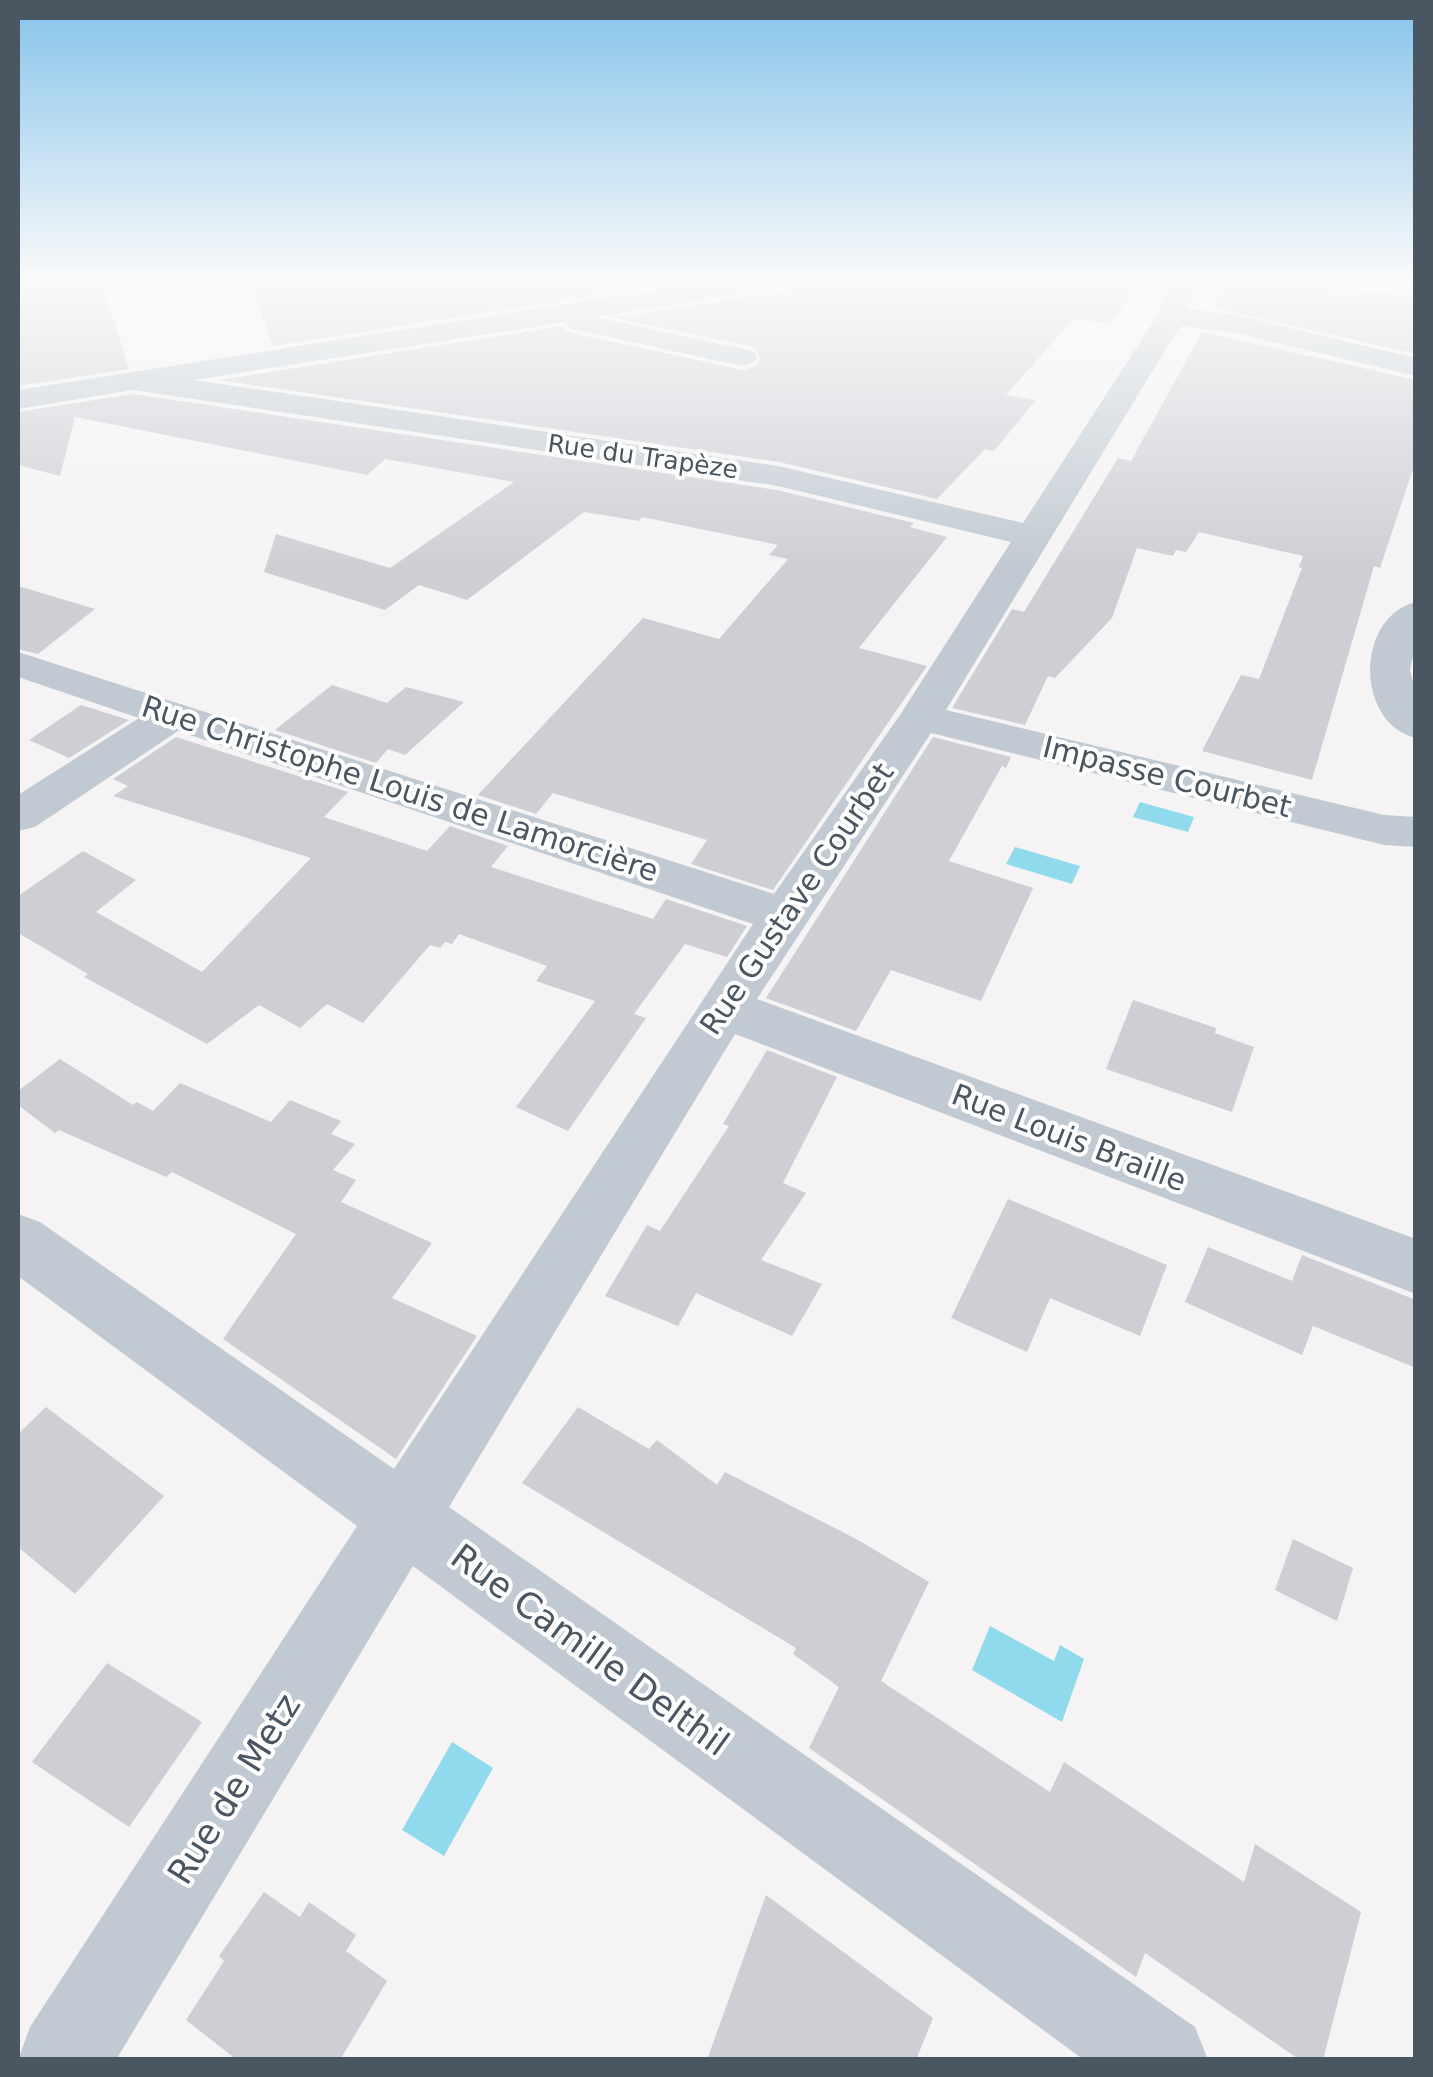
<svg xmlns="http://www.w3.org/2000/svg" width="1433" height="2077" font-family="'DejaVu Sans',sans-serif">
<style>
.water{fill:#90daee}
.building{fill:#cdcfd5}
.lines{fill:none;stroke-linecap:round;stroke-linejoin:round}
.minor{fill:#c1cad2;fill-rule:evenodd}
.labels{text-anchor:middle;stroke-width:8;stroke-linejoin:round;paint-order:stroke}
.far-street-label{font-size:25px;fill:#4a5661;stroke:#fff}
.street-label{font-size:30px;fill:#4a5661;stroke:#fff}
.near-street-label{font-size:35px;fill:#4a5661;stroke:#fff}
</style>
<rect width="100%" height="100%" fill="#f5f3f3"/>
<g class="water">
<path d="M 1140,802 L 1194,817 L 1188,832 L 1133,817 Z"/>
<path d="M 1015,847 L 1080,866 L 1072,884 L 1006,864 Z"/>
<path d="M 990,1626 L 1054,1661 L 1060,1645 L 1084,1659 L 1062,1722 L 972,1670 Z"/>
<path d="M 452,1742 L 493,1768 L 444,1856 L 402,1830 Z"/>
</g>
<g class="building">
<path d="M 18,278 L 101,278 L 129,369 L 18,386 Z"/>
<path d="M 248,278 L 707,278 L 273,346 Z"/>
<path d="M 805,278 L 1109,278 L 1140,285 L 1110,324 L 1074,318 L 1006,395 L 1036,400 L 994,451 L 985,449 L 937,499 L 779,462 L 219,380 L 563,326 L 568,332 L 743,370 L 754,367 L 760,359 L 754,347 L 615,318 L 789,290 Z"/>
<path d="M 1226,281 L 1416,295 L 1416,354 L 1214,308 L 1218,289 L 1223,289 Z"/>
<path d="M 1202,332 L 1416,380 L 1416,460 L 1380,568 L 1374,566 L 1312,780 L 1202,751 L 1241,675 L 1259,679 L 1302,568 L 1299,567 L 1303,556 L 1199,532 L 1186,552 L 1176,550 L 1173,556 L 1137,548 L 1112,618 L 1055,678 L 1048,676 L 1025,725 L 952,708 L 1012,609 L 1024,612 L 1118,458 L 1131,461 Z"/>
<path d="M 133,394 L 777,490 L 914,523 L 910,527 L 947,537 L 859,648 L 927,666 L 773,890 L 691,864 L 707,840 L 553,793 L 536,814 L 478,795 L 643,618 L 719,639 L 788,559 L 769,555 L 778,545 L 642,517 L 639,521 L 584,512 L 467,600 L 419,585 L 385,610 L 264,572 L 276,534 L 390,568 L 514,482 L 385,459 L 367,475 L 75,417 L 60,476 L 18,465 L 18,412 Z"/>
<path d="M 18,586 L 95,609 L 38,654 L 18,649 Z"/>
<path d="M 332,685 L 387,703 L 406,687 L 464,702 L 405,755 L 388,749 L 376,763 L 275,730 Z"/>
<path d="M 81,705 L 129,720 L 69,758 L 29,740 Z"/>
<path d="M 176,737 L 348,792 L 324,817 L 427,851 L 450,826 L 508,846 L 491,867 L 653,919 L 666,899 L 747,926 L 727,957 L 685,944 L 634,1014 L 646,1018 L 568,1131 L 516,1107 L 595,1001 L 536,981 L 547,966 L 459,934 L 452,944 L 445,942 L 440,948 L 430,945 L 363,1023 L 327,1004 L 300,1028 L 259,1005 L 207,1044 L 84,977 L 88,974 L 18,933 L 18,896 L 83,851 L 136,880 L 96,912 L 202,972 L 311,858 L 113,796 L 128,786 L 113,779 Z"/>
<path d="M 933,737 L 1011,757 L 1006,768 L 1002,766 L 949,861 L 1033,888 L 981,1001 L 891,970 L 856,1031 L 766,998 Z"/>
<path d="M 1133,1000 L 1216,1028 L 1215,1033 L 1254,1047 L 1232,1112 L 1106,1069 Z"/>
<path d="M 767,1050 L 837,1077 L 783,1183 L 806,1193 L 761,1260 L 822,1284 L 792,1336 L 696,1293 L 678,1326 L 605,1296 L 647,1225 L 660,1231 L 729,1126 L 723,1124 Z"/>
<path d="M 60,1059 L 133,1105 L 137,1102 L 153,1111 L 180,1083 L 271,1122 L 290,1100 L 341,1121 L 331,1134 L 355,1144 L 333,1170 L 356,1180 L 341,1202 L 432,1243 L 392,1298 L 477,1336 L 396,1459 L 223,1339 L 296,1234 L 172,1172 L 166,1177 L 59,1130 L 55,1133 L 18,1105 L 18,1091 Z"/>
<path d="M 1008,1199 L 1167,1265 L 1140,1336 L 1050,1298 L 1027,1352 L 951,1318 Z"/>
<path d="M 1208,1247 L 1292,1281 L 1302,1255 L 1416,1300 L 1416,1368 L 1313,1326 L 1302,1355 L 1185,1302 Z"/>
<path d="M 46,1407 L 164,1496 L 75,1594 L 18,1547 L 18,1434 Z"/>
<path d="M 578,1407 L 649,1449 L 657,1440 L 717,1485 L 725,1472 L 858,1540 L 929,1582 L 881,1681 L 1050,1792 L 1064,1762 L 1244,1882 L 1255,1844 L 1361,1912 L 1323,2060 L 1300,2060 L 1145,1953 L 1136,1977 L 809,1748 L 839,1687 L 793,1654 L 796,1648 L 522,1483 Z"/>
<path d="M 1293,1539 L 1353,1568 L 1337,1621 L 1275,1590 Z"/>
<path d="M 107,1663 L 202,1722 L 129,1827 L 32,1762 Z"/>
<path d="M 264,1892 L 300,1917 L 309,1902 L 356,1935 L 346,1951 L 387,1981 L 340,2060 L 237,2060 L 186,2020 L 224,1961 L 219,1956 Z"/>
<path d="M 766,1895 L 933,2018 L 916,2060 L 707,2060 Z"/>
</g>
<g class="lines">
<g class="minor">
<path d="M 733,278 L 801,278 L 788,286 L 595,317 L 753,351 L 757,357 L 753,363 L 742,366 L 569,328 L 565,322 L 194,380 L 778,466 L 1023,523 L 1157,316 L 1171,278 L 1199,278 L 1188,309 L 1231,314 L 1416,358 L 1416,376 L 1231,332 L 1180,326 L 946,710 L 1384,815 L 1416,817 L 1416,847 L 1384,845 L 931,733 L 757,999 L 1416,1239 L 1416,1294 L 735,1034 L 449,1507 L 1195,2027 L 1208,2060 L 1084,2060 L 413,1566 L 116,2060 L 18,2060 L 30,2027 L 357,1526 L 18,1276 L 18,1214 L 40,1222 L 394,1469 L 753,924 L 178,731 L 35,827 L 18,831 L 18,795 L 139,718 L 18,677 L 18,652 L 774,894 L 900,715 L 1011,542 L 778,486 L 133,390 L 18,409 L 18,390 Z"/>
<path d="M 1416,602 L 1416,643 L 1410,670 L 1416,694 L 1416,738 C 1355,723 1355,617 1416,602 Z"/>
</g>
</g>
<linearGradient id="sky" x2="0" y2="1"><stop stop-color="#85c3ea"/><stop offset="0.49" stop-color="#fafafa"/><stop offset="1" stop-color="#fafafa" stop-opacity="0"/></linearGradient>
<rect width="1433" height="569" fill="url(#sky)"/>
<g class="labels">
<g class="far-street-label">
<text transform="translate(643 456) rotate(8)" y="9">Rue du Trapèze</text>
</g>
<g class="street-label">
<text transform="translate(1167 777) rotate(14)" y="10">Impasse Courbet</text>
<text transform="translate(400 789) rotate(18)" y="10">Rue Christophe Louis de Lamorcière</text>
<text transform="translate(797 899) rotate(-56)" y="10">Rue Gustave Courbet</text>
<text transform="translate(1069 1138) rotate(21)" y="10">Rue Louis Braille</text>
</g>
<g class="near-street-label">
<text transform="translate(590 1650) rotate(36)" y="12">Rue Camille Delthil</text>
<text transform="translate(234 1789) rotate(-58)" y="12">Rue de Metz</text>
</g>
</g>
<rect width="1433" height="2077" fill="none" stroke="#4a5661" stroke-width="40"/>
</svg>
